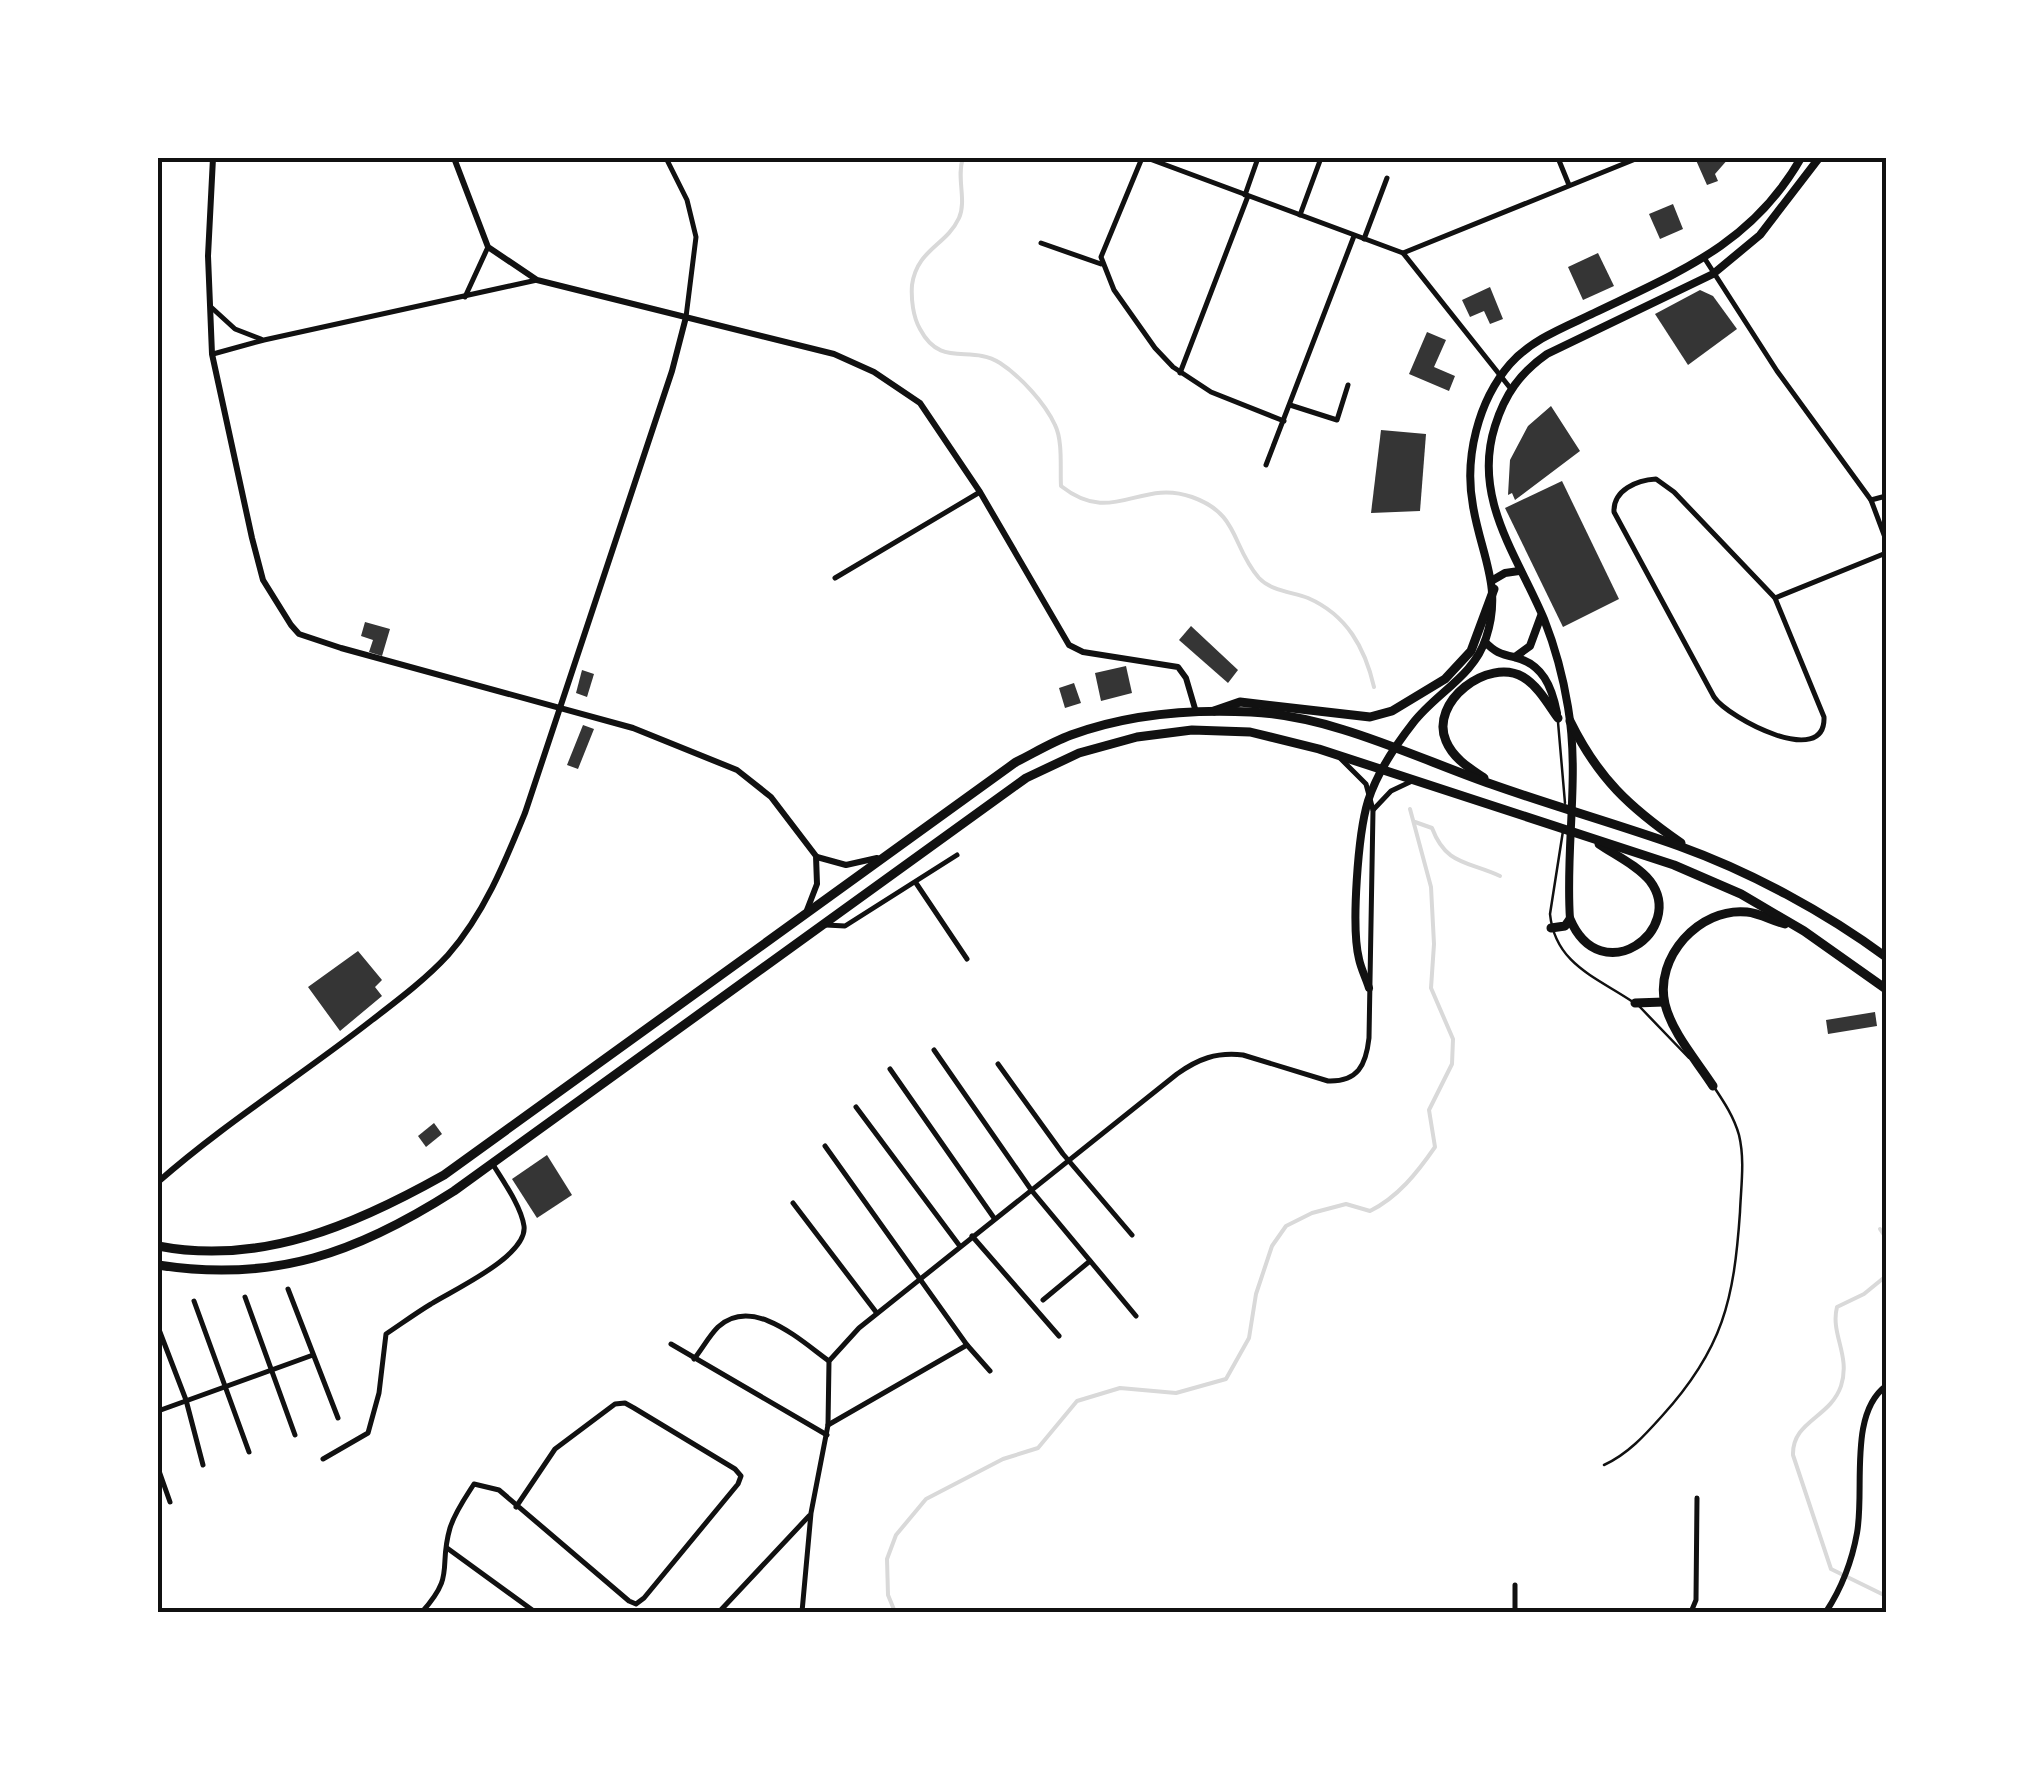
<svg xmlns="http://www.w3.org/2000/svg" width="2044" height="1770" font-family="'Nunito Sans',sans-serif">
<style>
.lines{fill:none;stroke-linecap:round;stroke-linejoin:round}
.stream{stroke:#d9d9d9;stroke-width:4}
.building{fill:#353535}
.service{stroke:#111;stroke-width:2.5}
.minor{stroke:#111;stroke-width:5}
.tertiary{stroke:#111;stroke-width:6}
.secondary{stroke:#111;stroke-width:8}
.trunk{stroke:#111;stroke-width:9}
.neatline{fill:none;stroke:#111;stroke-width:4}
</style>
<rect width="100%" height="100%" fill="#fff"/>
<g class="lines">
<g class="stream">
<path d="M 963,158 C 956,177 967,200 959,218 C 946,246 917,249 912,285 C 911,299 913,317 920,329 C 941,369 970,344 1000,363 C 1020,376 1045,403 1055,425 C 1063,441 1060,468 1061,486 C 1113,527 1139,478 1192,497 C 1240,514 1231,546 1259,578 C 1271,591 1292,592 1308,598 C 1347,615 1365,648 1374,687"/>
<path d="M 1415,822 L 1432,828 C 1446,865 1467,861 1500,876"/>
<path d="M 1880,1229 L 1886,1238"/>
<path d="M 1886,1276 L 1864,1294 L 1837,1307 C 1830,1334 1851,1355 1841,1386 C 1830,1418 1792,1421 1793,1455 L 1831,1569 L 1886,1596"/>
<path d="M 895,1612 L 888,1595 L 887,1559 L 896,1535 L 926,1499 L 1003,1459 L 1038,1448 L 1077,1401 L 1120,1388 L 1176,1393 L 1226,1379 L 1249,1338 L 1256,1294 L 1272,1246 L 1286,1226 L 1312,1213 L 1346,1204 L 1370,1211 C 1398,1197 1417,1173 1435,1147 L 1429,1110 L 1452,1064 L 1453,1039 L 1431,988 L 1434,944 L 1431,887 L 1410,809"/>
</g>
</g>
<g class="building">
<path d="M 1695,158 L 1729,158 L 1715,174 L 1718,181 L 1707,185 Z"/>
<path d="M 1673,204 L 1683,229 L 1660,239 L 1649,214 Z"/>
<path d="M 1598,253 L 1614,286 L 1583,300 L 1568,267 Z"/>
<path d="M 1490,287 L 1503,319 L 1490,324 L 1484,311 L 1470,317 L 1462,300 Z"/>
<path d="M 1700,290 L 1713,296 L 1737,329 L 1688,365 L 1655,314 Z"/>
<path d="M 1427,332 L 1446,340 L 1434,367 L 1455,376 L 1449,391 L 1409,374 Z"/>
<path d="M 1551,406 L 1580,451 L 1515,500 L 1512,493 L 1508,495 L 1510,460 L 1528,426 Z"/>
<path d="M 1381,430 L 1426,434 L 1420,511 L 1371,513 Z"/>
<path d="M 1562,481 L 1619,599 L 1563,627 L 1505,508 Z"/>
<path d="M 365,622 L 390,629 L 382,656 L 369,652 L 373,640 L 361,636 Z"/>
<path d="M 1191,626 L 1238,670 L 1228,683 L 1179,640 Z"/>
<path d="M 1126,666 L 1132,693 L 1101,701 L 1095,673 Z"/>
<path d="M 582,670 L 594,674 L 587,697 L 576,693 Z"/>
<path d="M 1074,683 L 1081,703 L 1065,708 L 1059,688 Z"/>
<path d="M 583,725 L 594,729 L 578,769 L 567,765 Z"/>
<path d="M 358,951 L 382,980 L 375,987 L 382,996 L 340,1031 L 308,987 Z"/>
<path d="M 1875,1012 L 1877,1026 L 1828,1034 L 1826,1020 Z"/>
<path d="M 434,1123 L 442,1134 L 426,1147 L 418,1136 Z"/>
<path d="M 547,1155 L 572,1195 L 537,1218 L 512,1179 Z"/>
</g>
<g class="lines">
<g class="service">
<path d="M 1558,722 L 1565,803"/>
<path d="M 1563,831 L 1550,914 C 1555,964 1596,977 1633,1002"/>
<path d="M 1639,1006 L 1689,1058"/>
<path d="M 1604,1465 C 1628,1454 1645,1435 1662,1416 C 1723,1349 1734,1300 1740,1212 C 1741,1186 1745,1160 1739,1135 C 1734,1117 1724,1102 1714,1087"/>
</g>
<g class="minor">
<path d="M 666,158 L 687,200 L 696,237 L 686,317"/>
<path d="M 1142,158 L 1101,257 L 1114,290 L 1155,348 L 1173,367 L 1211,392 L 1284,421"/>
<path d="M 1147,158 L 1403,253 L 1511,389"/>
<path d="M 1558,158 L 1569,185"/>
<path d="M 1245,195 L 1258,158"/>
<path d="M 1300,215 L 1321,158"/>
<path d="M 1364,239 L 1387,178"/>
<path d="M 1041,243 L 1101,264"/>
<path d="M 1403,253 L 1638,158"/>
<path d="M 1705,259 L 1777,371 L 1871,500 L 1886,540"/>
<path d="M 465,297 L 488,247"/>
<path d="M 212,308 L 235,329 L 261,339"/>
<path d="M 213,354 L 264,340 L 537,280"/>
<path d="M 1180,373 L 1248,196"/>
<path d="M 1290,405 L 1337,420 L 1348,385"/>
<path d="M 1266,465 L 1354,236"/>
<path d="M 1656,479 L 1674,492 L 1775,598 L 1824,717 C 1826,769 1729,719 1714,697 L 1614,512 C 1613,490 1637,480 1656,479 Z"/>
<path d="M 1871,500 L 1886,496"/>
<path d="M 835,578 L 980,492"/>
<path d="M 1775,598 L 1886,553"/>
<path d="M 1373,810 L 1391,791 L 1410,782"/>
<path d="M 916,883 L 967,959"/>
<path d="M 826,925 L 845,926 L 957,855"/>
<path d="M 934,1050 L 1032,1191 L 1136,1316"/>
<path d="M 998,1064 L 1063,1154 L 1132,1235"/>
<path d="M 890,1069 L 994,1218"/>
<path d="M 856,1107 L 959,1245"/>
<path d="M 825,1146 L 967,1345 L 990,1371"/>
<path d="M 793,1203 L 876,1312"/>
<path d="M 972,1236 L 1059,1336"/>
<path d="M 288,1289 L 338,1418"/>
<path d="M 245,1297 L 295,1435"/>
<path d="M 1043,1300 L 1090,1261"/>
<path d="M 194,1301 L 249,1452"/>
<path d="M 158,1327 L 186,1400 L 203,1465"/>
<path d="M 671,1344 L 827,1435"/>
<path d="M 694,1359 C 702,1349 709,1336 718,1327 C 753,1295 801,1341 829,1361"/>
<path d="M 158,1411 L 313,1355"/>
<path d="M 828,1425 L 967,1345"/>
<path d="M 323,1459 L 368,1433 L 379,1393 L 386,1334 C 401,1324 416,1313 431,1304 C 453,1290 528,1256 524,1226 C 521,1206 503,1181 492,1163"/>
<path d="M 158,1468 L 170,1502"/>
<path d="M 447,1548 L 535,1612"/>
<path d="M 1515,1585 L 1515,1612"/>
<path d="M 422,1612 C 456,1574 438,1569 450,1528 C 455,1512 465,1498 474,1484 L 499,1490 L 629,1601 L 636,1604 L 644,1598 L 738,1484 L 741,1476 L 735,1469 L 634,1408 L 625,1403 L 615,1404 L 555,1449 L 516,1507"/>
<path d="M 719,1612 L 809,1516"/>
<path d="M 802,1612 L 811,1513 L 828,1425 L 829,1361 L 859,1328 L 1177,1074 C 1198,1059 1216,1052 1243,1055 L 1328,1081 C 1358,1082 1366,1065 1369,1038 L 1373,810 L 1366,784 L 1341,759"/>
<path d="M 1691,1612 L 1696,1600 L 1697,1498"/>
</g>
<g class="tertiary">
<path d="M 213,158 L 208,256 L 212,354 L 252,538 L 263,580 L 291,625 L 299,634 L 341,648 L 633,728 L 737,770 L 771,797 L 816,856 L 817,884 L 807,910"/>
<path d="M 454,158 L 488,247 L 537,280 L 834,354 L 874,372 L 920,403 L 980,492 L 1069,645 L 1083,652 L 1178,667 L 1186,678 L 1196,712"/>
<path d="M 817,857 L 846,865 L 877,858"/>
<path d="M 158,1182 C 225,1123 302,1075 372,1020 C 398,1000 426,979 448,955 C 484,914 505,862 525,813 L 672,371 L 686,317"/>
<path d="M 1826,1612 C 1841,1589 1852,1561 1857,1533 C 1865,1490 1848,1414 1886,1386"/>
</g>
<g class="secondary">
<path d="M 1493,580 L 1505,573 L 1519,571"/>
<path d="M 1485,642 C 1495,652 1500,654 1514,657 C 1543,664 1552,687 1557,713"/>
<path d="M 1515,657 L 1530,646 L 1541,616"/>
<path d="M 1570,919 C 1565,848 1580,777 1568,707 C 1563,676 1555,647 1544,619 C 1517,555 1472,498 1495,426 C 1505,394 1520,373 1547,354 L 1713,274 L 1760,235 L 1819,158"/>
<path d="M 1369,988 C 1366,978 1361,969 1359,959 C 1351,927 1358,834 1368,801 C 1377,773 1395,746 1413,723 C 1436,693 1474,676 1486,638 C 1503,587 1481,555 1473,506 C 1464,458 1478,401 1510,364 C 1532,339 1565,327 1594,313 C 1679,272 1752,244 1801,158"/>
</g>
<g class="trunk">
<path d="M 1214,711 L 1240,702 L 1370,717 L 1392,711 L 1445,679 L 1471,651 L 1494,589"/>
<path d="M 1570,721 C 1598,778 1629,807 1681,843"/>
<path d="M 1484,778 C 1469,768 1453,758 1446,741 C 1429,702 1488,657 1523,677 C 1538,686 1548,704 1558,718"/>
<path d="M 1551,928 L 1565,926 L 1570,919 C 1601,992 1687,930 1650,881 C 1638,866 1615,855 1599,844"/>
<path d="M 1635,1003 L 1664,1002"/>
<path d="M 1713,1086 C 1697,1061 1672,1033 1665,1004 C 1654,958 1699,907 1747,912 C 1759,913 1773,921 1785,924"/>
<path d="M 158,1246 C 261,1266 355,1225 444,1175 L 1016,762 C 1034,753 1052,742 1071,735 C 1128,714 1191,709 1251,712 C 1333,716 1414,757 1491,784 C 1553,806 1617,824 1679,846 C 1751,872 1825,912 1886,957"/>
<path d="M 158,1265 C 274,1283 357,1253 454,1191 L 1026,778 L 1079,753 L 1137,737 L 1192,730 L 1250,732 L 1319,749 L 1674,865 L 1741,894 L 1804,931 L 1886,989"/>
</g>
</g>
<rect width="2044" height="1770" fill="none" stroke="#ffffff" stroke-width="320"/>
<rect x="160" y="160" width="1724" height="1450" class="neatline"/>
</svg>
